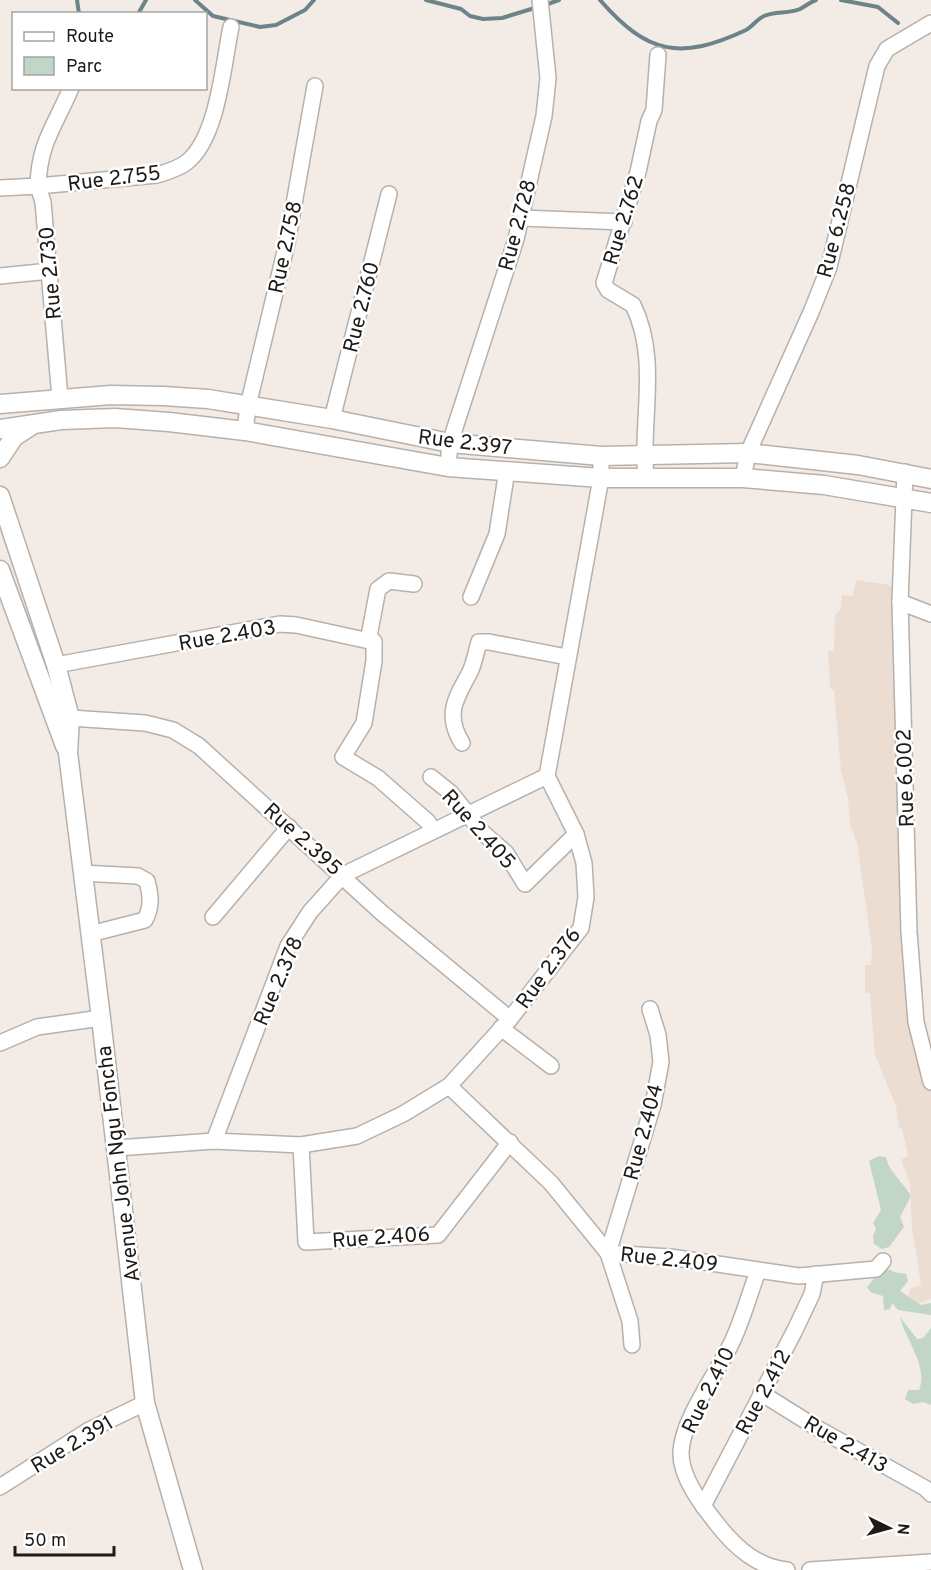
<svg xmlns="http://www.w3.org/2000/svg" width="931" height="1570" font-family="Overpass,sans-serif">
<style>
.built{fill:#ecddd2}
.green{fill:#c1d6c7}
.lines{fill:none;stroke-linecap:round;stroke-linejoin:round}
.stream{stroke:#6b8389;stroke-width:4}
.minor-casing{stroke:#b8b0aa;stroke-width:18}
.major-casing{stroke:#b8b0aa;stroke-width:21}
.minor{stroke:#fff;stroke-width:15}
.major{stroke:#fff;stroke-width:18}
.labels{text-anchor:middle;stroke-width:5;stroke-linejoin:round;paint-order:stroke}
.street-label{font-size:21px;fill:#1d1b18;stroke:#fff}
</style>
<rect width="100%" height="100%" fill="#f3ebe5"/>
<path class="built" d="M 856,580 L 889,585 L 905,602 L 917,1017 L 931,1063 L 931,1299 L 915,1304 L 908,1295 L 911,1288 L 921,1285 L 912,1227 L 910,1183 L 901,1160 L 908,1156 L 902,1128 L 899,1128 L 896,1106 L 875,1055 L 870,993 L 865,993 L 865,965 L 871,965 L 872,949 L 857,843 L 850,824 L 848,798 L 841,771 L 834,691 L 830,688 L 828,651 L 834,651 L 835,615 L 841,609 L 842,595 L 853,596 Z"/>
<g class="green">
<path d="M 879,1156 L 886,1157 C 888,1171 904,1183 911,1196 L 900,1217 L 904,1227 L 889,1247 L 882,1249 L 874,1244 L 873,1236 L 876,1229 L 873,1223 L 881,1210 L 869,1161 Z"/>
<path d="M 883,1267 L 894,1272 L 906,1274 L 908,1281 L 900,1291 L 921,1305 L 931,1303 L 931,1315 L 898,1310 L 892,1303 L 890,1309 L 884,1310 L 883,1296 L 870,1292 L 867,1287 Z"/>
<path d="M 900,1317 L 917,1339 L 923,1338 L 931,1328 L 931,1405 L 923,1402 L 913,1404 L 905,1399 L 908,1390 L 919,1390 C 929,1367 905,1339 900,1317 Z"/>
</g>
<g class="lines">
<g class="stream">
<path d="M 77,0 L 79,14"/>
<path d="M 195,0 L 213,16 L 260,27 L 276,25 L 305,10 L 314,0"/>
<path d="M 426,0 L 461,9 L 470,16 L 483,19 L 502,18 L 538,7"/>
<path d="M 600,0 C 647,54 680,61 746,30 C 753,26 757,19 764,16 C 775,11 789,14 800,9 C 806,6 810,2 816,0"/>
<path d="M 841,0 L 878,7 L 898,23"/>
<path d="M 545,5 L 559,0"/>
<path d="M 138,14 L 146,0"/>
</g>
<g class="minor-casing">
<g id="minor">
<path d="M 71,88 C 55,126 39,143 38,186 L 157,175 C 167,172 178,169 187,162 C 218,137 223,65 231,27"/>
<path d="M 0,188 L 38,186 L 43,202 L 60,398"/>
<path d="M 521,218 L 624,222"/>
<path d="M 0,276 L 50,271"/>
<path d="M 332,419 L 389,194"/>
<path d="M 245,431 L 248,406 L 287,243 L 315,86"/>
<path d="M 448,467 L 450,443 L 516,239 L 544,116 L 548,78 L 540,0"/>
<path d="M 905,472 L 900,602 L 909,932 L 916,1022 L 931,1082"/>
<path d="M 646,478 C 640,421 660,360 633,305 L 608,290 L 604,283 L 638,172 L 649,121 L 654,110 L 658,55"/>
<path d="M 743,478 L 748,453 L 812,310 L 829,267 L 877,66 L 887,49 L 931,23"/>
<path d="M 471,597 L 497,534 L 507,470"/>
<path d="M 900,602 L 931,614"/>
<path d="M 374,642 L 369,636 L 378,589 L 389,581 L 414,584"/>
<path d="M 56,665 L 280,624 L 296,625 L 374,642 L 374,661 L 364,723 L 343,757 L 378,778 L 428,822 L 433,831"/>
<path d="M 70,718 L 145,723 L 173,730 L 199,746 L 382,913 L 510,1019"/>
<path d="M 462,743 C 445,716 455,699 469,674 C 474,665 476,652 479,642 L 489,642 L 567,657"/>
<path d="M 431,777 L 451,793 L 482,832 L 506,853 L 525,884 L 576,834"/>
<path d="M 82,873 L 138,876 L 147,881 C 151,896 152,906 145,920 L 90,934"/>
<path d="M 213,917 L 289,827"/>
<path d="M 501,1028 L 551,1066"/>
<path d="M 0,1043 L 37,1027 L 101,1018"/>
<path d="M 449,1086 L 551,1183 L 608,1253 L 670,1257 L 799,1276 L 876,1269 L 883,1261"/>
<path d="M 214,1141 L 288,946 L 310,912 L 343,875 L 547,776"/>
<path d="M 301,1145 L 306,1242 L 438,1235 L 510,1142"/>
<path d="M 117,1148 L 214,1141 L 301,1145 L 357,1136 L 403,1114 L 449,1086 L 510,1019 L 581,928 L 586,897 L 584,863 L 576,834 L 547,776 L 601,478 L 601,456"/>
<path d="M 758,1271 C 749,1295 742,1322 731,1344 C 717,1373 682,1420 681,1452 C 680,1477 702,1505 717,1524 C 735,1547 757,1567 787,1570"/>
<path d="M 632,1345 L 630,1321 L 608,1253 L 653,1105 L 661,1062 L 658,1035 L 650,1009"/>
<path d="M 761,1393 L 817,1428 L 925,1488 L 931,1494"/>
<path d="M 0,1487 L 89,1430 L 145,1403"/>
<path d="M 703,1506 L 795,1330 L 812,1294 L 816,1274"/>
<path d="M 810,1570 L 931,1562"/>
</g>
</g>
<g class="major-casing">
<g id="major">
<path d="M 0,404 L 111,395 L 163,396 L 208,399 L 332,419 L 450,443 L 601,456 L 748,453 L 858,465 L 931,479"/>
<path d="M 0,429 L 61,420 L 115,418 L 169,422 L 245,431 L 448,467 L 601,478 L 743,478 L 824,485 L 931,503"/>
<path d="M 0,458 L 14,437 L 31,426"/>
<path d="M 0,496 L 56,665 L 70,718 L 68,753 L 101,1018 L 145,1403 L 193,1570"/>
<path d="M 0,570 L 65,746"/>
</g>
</g>
<use href="#minor" class="minor"/>
<use href="#major" class="major"/>
</g>
<g class="labels">
<g class="street-label">
<text transform="translate(114 178) rotate(-7)" y="7">Rue 2.755</text>
<text transform="translate(623 220) rotate(-73)" y="7">Rue 2.762</text>
<text transform="translate(517 225) rotate(-75)" y="7">Rue 2.728</text>
<text transform="translate(836 230) rotate(-75)" y="7">Rue 6.258</text>
<text transform="translate(285 247) rotate(-78)" y="7">Rue 2.758</text>
<text transform="translate(50 273) rotate(-95)" y="7">Rue 2.730</text>
<text transform="translate(361 307) rotate(-76)" y="7">Rue 2.760</text>
<text transform="translate(465 442) rotate(7)" y="7">Rue 2.397</text>
<text transform="translate(227 635) rotate(-10)" y="7">Rue 2.403</text>
<text transform="translate(905 778) rotate(-92)" y="7">Rue 6.002</text>
<text transform="translate(479 829) rotate(48)" y="7">Rue 2.405</text>
<text transform="translate(303 839) rotate(42)" y="7">Rue 2.395</text>
<text transform="translate(548 968) rotate(-54)" y="7">Rue 2.376</text>
<text transform="translate(278 981) rotate(-67)" y="7">Rue 2.378</text>
<text transform="translate(643 1132) rotate(-75)" y="7">Rue 2.404</text>
<text transform="translate(118 1164) rotate(-97)" y="7">Avenue John Ngu Foncha</text>
<text transform="translate(381 1237) rotate(-4)" y="7">Rue 2.406</text>
<text transform="translate(669 1259) rotate(6)" y="7">Rue 2.409</text>
<text transform="translate(708 1390) rotate(-64)" y="7">Rue 2.410</text>
<text transform="translate(763 1392) rotate(-62)" y="7">Rue 2.412</text>
<text transform="translate(72 1444) rotate(-31)" y="7">Rue 2.391</text>
<text transform="translate(846 1444) rotate(30)" y="7">Rue 2.413</text>
</g>
</g>
<rect x="12" y="12" width="195" height="78" fill="#ffffff" stroke="#a5a4a3" stroke-width="1.5"/>
<rect x="24" y="32" width="30" height="9" fill="#ffffff" stroke="#a5a4a3" stroke-width="1.5"/>
<text x="66" y="42" font-size="18" fill="#1d1b18">Route</text>
<rect x="24" y="57" width="30" height="18" fill="#c1d6c7" stroke="#a5a4a3" stroke-width="1.5"/>
<text x="66" y="72" font-size="18" fill="#1d1b18">Parc</text>
<g transform="translate(889 1528) rotate(95)" stroke="#ffffff" stroke-width="4.5" paint-order="stroke">
<path d="M0-4.5L10 22L0 15L-10 22Z" fill="#1d1b18"/>
<text y="-9" font-size="16" font-weight="bold" text-anchor="middle" fill="#1d1b18">N</text>
</g>
<path d="M15 1546v9h99v-9" fill="none" stroke="#1d1b18" stroke-width="3"/>
<text x="24" y="1546" font-size="18" fill="#1d1b18" stroke="#ffffff" stroke-width="4.5" paint-order="stroke">50 m</text>
</svg>
